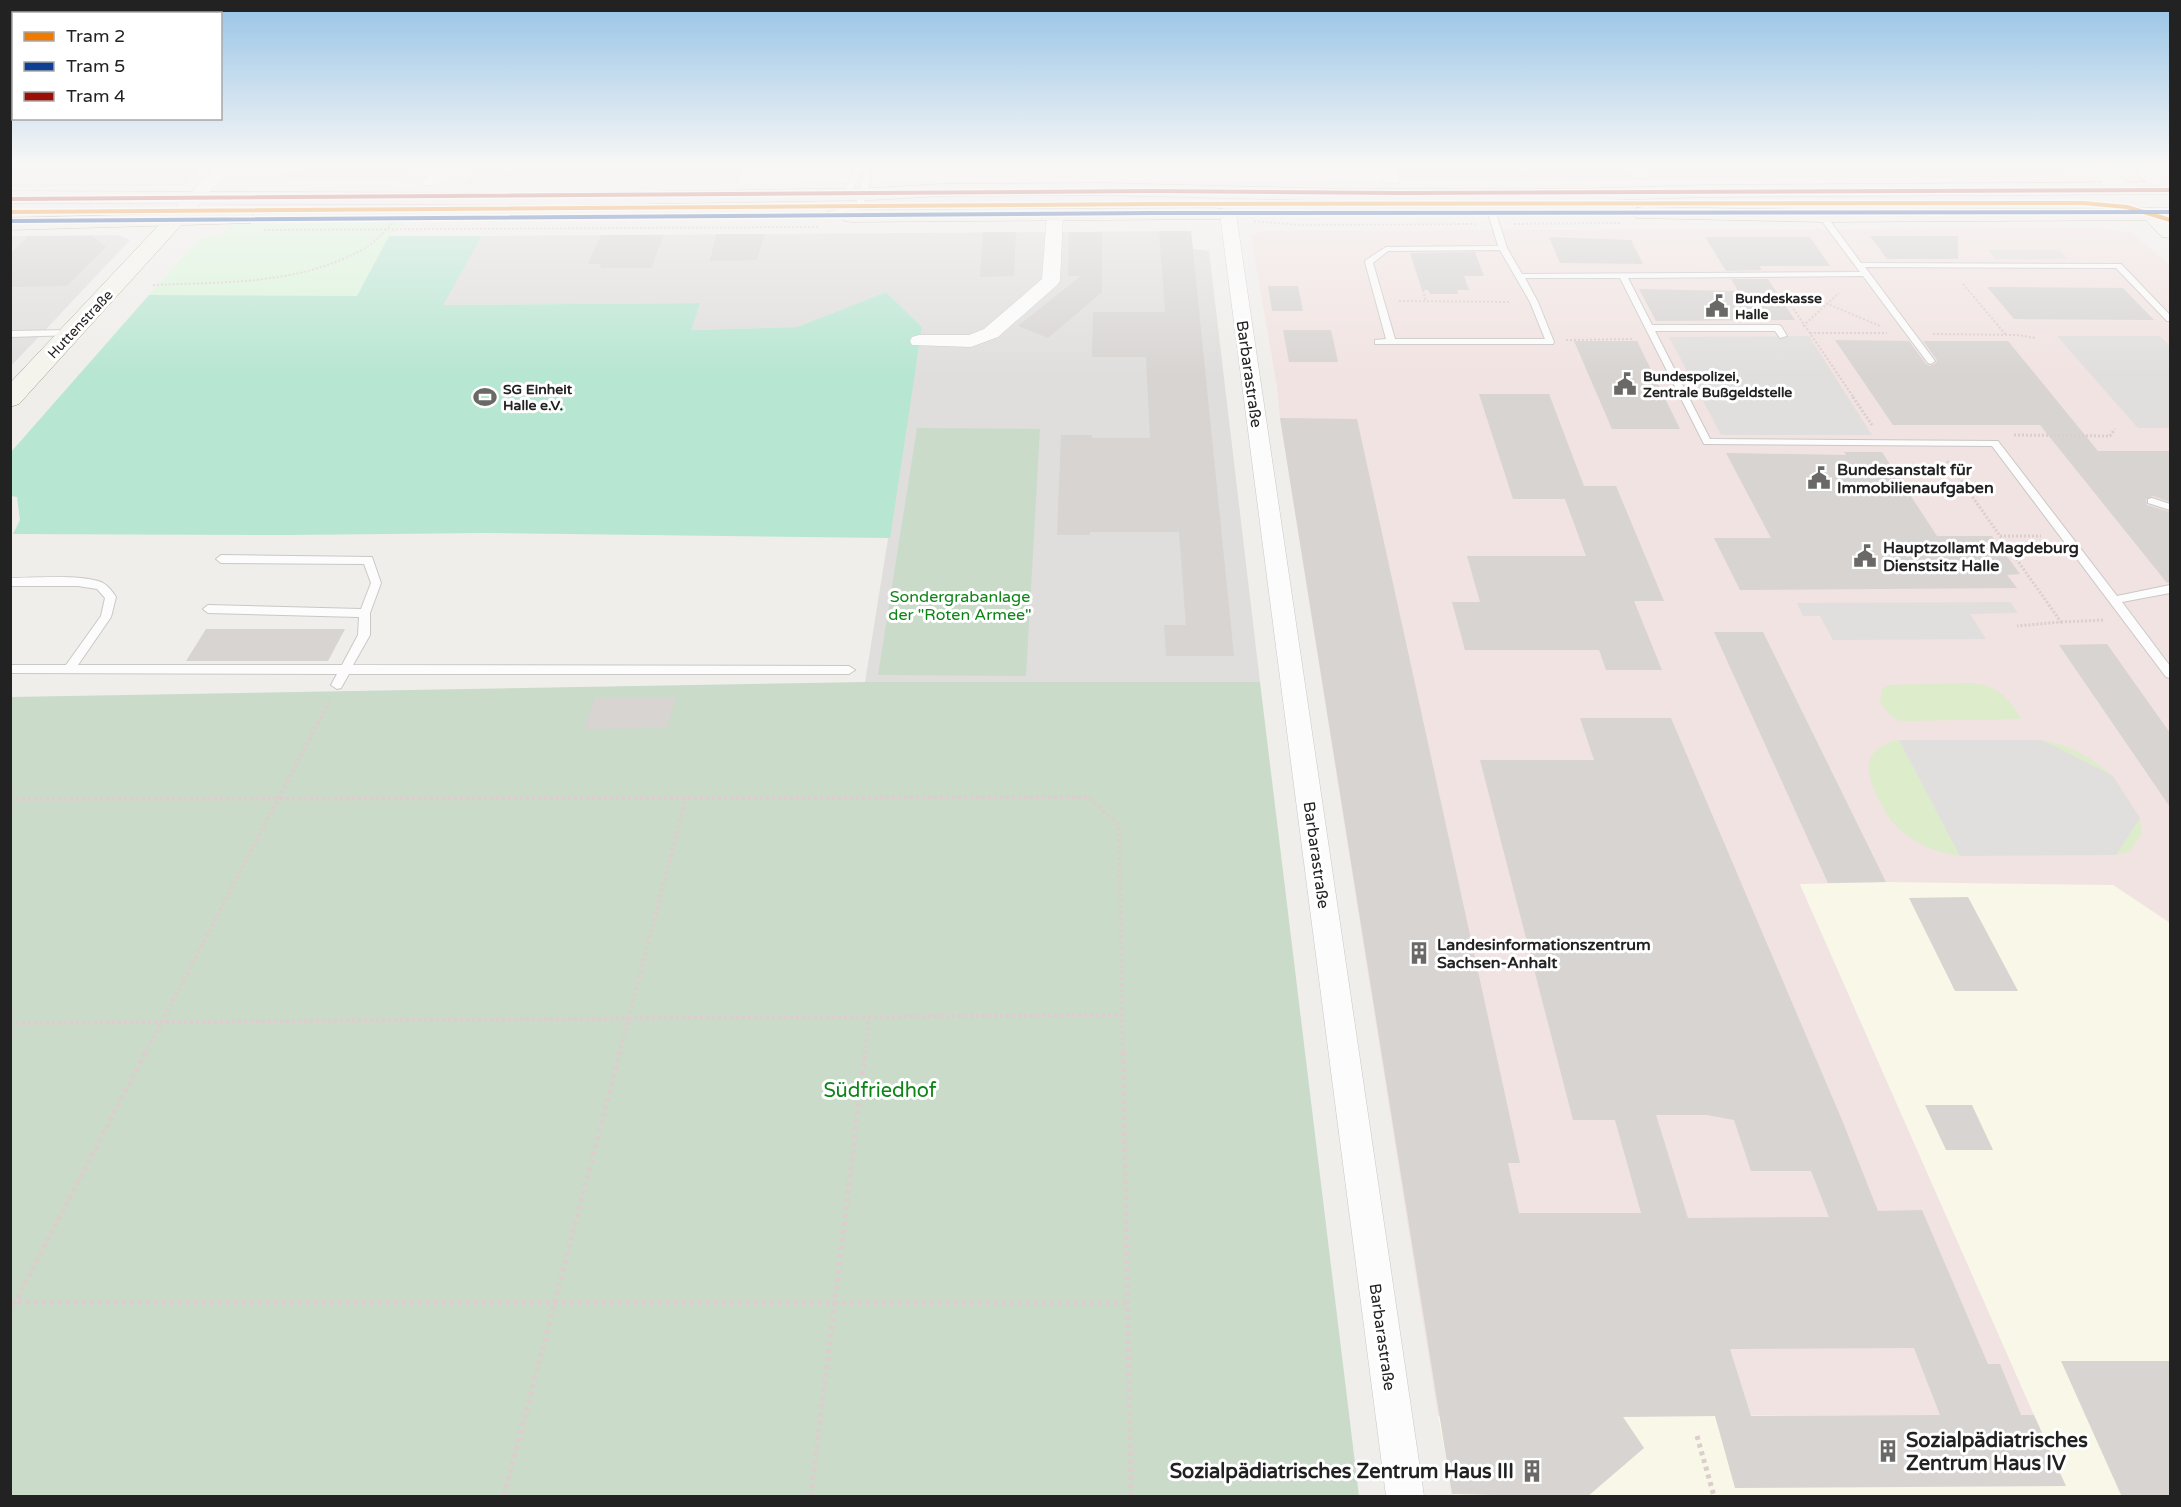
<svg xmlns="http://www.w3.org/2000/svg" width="2181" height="1507" font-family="'Varela Round',sans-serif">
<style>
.residential{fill:#dfdedc}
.commercial{fill:#f1e3e1}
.industrial{fill:#ede4e9}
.education{fill:#f8f7e8}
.grass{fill:#ddeccb}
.cemetery{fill:#cadbca}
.park{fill:#daf5da}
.pitch{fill:#b7e6d2}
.parking{fill:#e0dfde}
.building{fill:#d7d4d2;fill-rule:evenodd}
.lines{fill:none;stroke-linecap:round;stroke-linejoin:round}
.lane-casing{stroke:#c9c8c7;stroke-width:2}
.street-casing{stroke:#c9c8c7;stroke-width:1}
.secondary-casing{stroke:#999a82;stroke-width:1}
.primary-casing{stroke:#a79c86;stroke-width:1}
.path-far3{stroke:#dccecd;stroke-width:2;stroke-dasharray:2 2;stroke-linecap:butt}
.path-far2{stroke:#dccecd;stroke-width:3;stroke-dasharray:2 2;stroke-linecap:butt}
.path-far1{stroke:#dccecd;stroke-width:4;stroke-dasharray:3 3;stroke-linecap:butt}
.path{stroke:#dccecd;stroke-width:5;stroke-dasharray:4 4;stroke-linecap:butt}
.lane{fill:#fdfcfc;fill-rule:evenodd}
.street{fill:#fdfcfc;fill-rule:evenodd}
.secondary{fill:#f4f4ed;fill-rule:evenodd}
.primary{fill:#f3ede7;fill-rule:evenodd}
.tram-1-casing{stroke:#fff;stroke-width:7}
.tram-2-casing{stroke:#fff;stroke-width:7}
.tram-3-casing{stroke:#fff;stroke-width:7}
.tram-1{stroke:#ef7c00;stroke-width:4}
.tram-2{stroke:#0f3f93;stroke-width:4}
.tram-3{stroke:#9b1006;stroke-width:4}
.labels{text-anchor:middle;stroke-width:6;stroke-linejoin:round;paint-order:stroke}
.far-poi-label{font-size:14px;font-weight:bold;fill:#222;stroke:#fff;text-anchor:start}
.far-street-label{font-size:14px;fill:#222;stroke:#fff}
.street-label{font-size:16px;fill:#222;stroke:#fff}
.poi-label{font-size:16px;font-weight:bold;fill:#222;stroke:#fff;text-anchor:start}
.park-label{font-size:16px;fill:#0c8416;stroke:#fff}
.near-park-label{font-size:20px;fill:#0c8416;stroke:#fff}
.near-poi-label{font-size:20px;font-weight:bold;fill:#222;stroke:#fff;text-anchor:start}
</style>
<rect width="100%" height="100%" fill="#f0eeeb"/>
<g class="residential">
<path d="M 11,164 L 204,164 L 185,185 L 11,187 Z"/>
<path d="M 302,164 L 421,164 L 399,179 L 294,179 L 278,176 Z"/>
<path d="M 469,164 L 745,164 L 738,183 L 463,184 L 473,169 L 464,168 Z"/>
<path d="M 1383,164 L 2059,164 L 2068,174 L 2039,174 L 2042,177 L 1391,180 Z"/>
<path d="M 1191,231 L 1193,249 L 1209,251 L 1260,682 L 865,682 L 922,327 L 886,292 L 797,327 L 690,330 L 699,303 L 442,305 L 482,236 Z"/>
<path d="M 118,235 L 130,240 L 11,366 L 11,236 Z"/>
</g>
<path class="commercial" d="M 2094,228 L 2131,232 L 2170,265 L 2170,923 L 2113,885 L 1800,885 L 2034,1415 L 1438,1416 L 1280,418 L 1277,387 L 1251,236 L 1262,231 Z"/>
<g class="industrial">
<path d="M 2096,193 L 2116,198 L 2069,198 L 2077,206 L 1808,207 L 1751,210 L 1645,208 L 871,210 L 873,199 L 929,194 L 1136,194 L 1292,199 Z"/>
<path d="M 856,200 L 840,207 L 609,212 L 227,214 L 235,205 Z"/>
<path d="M 10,202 L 145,202 L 161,206 L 160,213 L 157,217 L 11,219 Z"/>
</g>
<g class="education">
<path d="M 745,164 L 1383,164 L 1391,180 L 738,183 Z"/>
<path d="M 1886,882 L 2113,885 L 2170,923 L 2170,1496 L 1453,1496 L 1438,1416 L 2034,1415 L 1800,884 Z"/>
</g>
<g class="grass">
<path d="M 1972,683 C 1998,686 2009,698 2021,719 L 1901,721 L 1891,716 L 1880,702 L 1882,689 L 1889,685 Z"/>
<path d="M 1899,740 L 1908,757 L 2052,756 L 2042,740 C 2071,745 2091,758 2113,776 L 2075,776 L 2100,818 L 2140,818 L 2142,833 L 2130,851 L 2116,855 L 2103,835 L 1951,838 L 1960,856 C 1937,853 1915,844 1897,827 C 1889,820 1884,809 1879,800 C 1864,771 1862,748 1899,740 Z"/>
</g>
<g class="cemetery">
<path d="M 917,428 L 1040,429 L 1026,676 L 878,675 Z"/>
<path d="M 865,682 L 1260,682 L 1359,1496 L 11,1496 L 10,697 Z"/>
</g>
<path class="park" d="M 405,222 L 389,236 L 357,296 L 149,295 L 198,240 L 204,237 L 220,236 L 231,224 Z"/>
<path class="pitch" d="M 389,236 L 482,236 L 443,305 L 700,303 L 691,330 L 797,327 L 886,292 L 922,327 L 890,538 L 484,533 L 288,535 L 13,534 L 20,520 L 17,497 L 11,496 L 11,452 L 149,295 L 357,296 Z"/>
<g class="parking">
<path d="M 1988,250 L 2059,250 L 2068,259 L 1996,259 Z"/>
<path d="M 10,315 L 59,315 L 30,346 L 11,346 Z"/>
<path d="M 1809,336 L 1872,435 L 1721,435 L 1669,337 Z"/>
<path d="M 2057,336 L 2160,336 L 2170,347 L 2170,428 L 2138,428 Z"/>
<path d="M 2010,602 L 2018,613 L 1970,614 L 1986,639 L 1833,640 L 1820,616 L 1803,616 L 1797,603 Z"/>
<path d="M 1899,740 L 2042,740 L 2113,776 L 2140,818 L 2116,855 L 1960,856 Z"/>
</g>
<g class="building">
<path d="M 1159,231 L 1191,231 L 1234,656 L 1166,656 L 1164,625 L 1186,625 L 1179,532 L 1090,532 L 1090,535 L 1057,535 L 1061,435 L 1092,435 L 1092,438 L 1150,438 L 1146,357 L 1092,357 L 1093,312 L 1165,312 Z"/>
<path d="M 983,232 L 1016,232 L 1014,276 L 980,277 Z"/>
<path d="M 1069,232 L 1102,232 L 1102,292 L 1048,338 L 1018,326 L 1081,276 L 1068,276 Z"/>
<path d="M 716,234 L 765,234 L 757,260 L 710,261 Z"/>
<path d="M 601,235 L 664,235 L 651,268 L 600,268 L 601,264 L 588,264 Z"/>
<path d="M 29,236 L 92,236 L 106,247 L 67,286 L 10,287 L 10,254 Z"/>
<path d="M 1870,236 L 1958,236 L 1958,259 L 1887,259 Z"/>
<path d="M 1549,237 L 1631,240 L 1643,264 L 1560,263 Z"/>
<path d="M 1705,237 L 1810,237 L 1830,266 L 1759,266 L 1762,270 L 1726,271 Z"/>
<path d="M 1475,252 L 1484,276 L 1464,276 L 1469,290 L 1457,290 L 1458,294 L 1430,294 L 1428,290 L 1422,290 L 1410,253 Z"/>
<path d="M 1731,279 L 1768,279 L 1795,320 L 1656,321 L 1639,289 L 1738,291 Z"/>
<path d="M 1268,286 L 1298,286 L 1303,311 L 1272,311 Z"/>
<path d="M 1987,287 L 2123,288 L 2154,320 L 2014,319 Z"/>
<path d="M 1283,330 L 1331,330 L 1338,362 L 1289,362 Z"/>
<path d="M 1835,340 L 1909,341 L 1926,364 L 1930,366 L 1936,363 L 1937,360 L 1923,341 L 2008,341 L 2098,451 L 2170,451 L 2170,502 L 2153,496 L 2146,499 L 2147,505 L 2170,512 L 2170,583 L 2167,583 L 2040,425 L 1893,425 Z"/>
<path d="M 1574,341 L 1637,341 L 1680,429 L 1612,429 Z"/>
<path d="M 1479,394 L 1549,394 L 1584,486 L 1616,486 L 1664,601 L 1634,601 L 1662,670 L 1606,670 L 1599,650 L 1465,650 L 1452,602 L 1480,602 L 1467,556 L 1586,556 L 1565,499 L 1513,499 Z"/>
<path d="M 1280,418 L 1357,419 L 1520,1163 L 1508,1163 L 1519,1213 L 1641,1213 L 1615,1120 L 1573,1120 L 1480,760 L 1594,760 L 1580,718 L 1671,718 L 1842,1120 L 1878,1211 L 1922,1210 L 1988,1364 L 2000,1364 L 2021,1415 L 2034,1415 L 2066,1486 L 1735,1488 L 1715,1416 L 1623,1417 L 1644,1448 L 1587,1497 L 1452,1494 ZM 1656,1115 L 1707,1115 L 1734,1120 L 1751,1171 L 1811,1171 L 1829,1217 L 1688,1218 ZM 1914,1348 L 1940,1415 L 1751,1416 L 1730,1349 Z"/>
<path d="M 1844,452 L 1882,452 L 1937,536 L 1992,536 L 2020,574 L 2007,575 L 2017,588 L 1740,590 L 1714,538 L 1771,538 L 1726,453 L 1846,455 Z"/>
<path d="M 206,629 L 345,629 L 328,661 L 186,661 Z"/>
<path d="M 1714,632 L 1763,632 L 1886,882 L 1828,883 Z"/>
<path d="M 2107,644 L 2170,733 L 2170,807 L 2059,645 Z"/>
<path d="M 595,697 L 676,697 L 667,728 L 584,729 Z"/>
<path d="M 1968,897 L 2018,991 L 1955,991 L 1909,898 Z"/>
<path d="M 1925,1105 L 1972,1105 L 1993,1150 L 1946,1150 Z"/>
<path d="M 2061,1361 L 2170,1361 L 2170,1497 L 2122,1497 Z"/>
</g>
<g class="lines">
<g class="lane-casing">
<g id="lane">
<path d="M 880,164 L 907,164 L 869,170 L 872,173 L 863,207 L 853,212 L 827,216 L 827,212 L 848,208 L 856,204 L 864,173 L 862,171 L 852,191 L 839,196 L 835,194 L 846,188 L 854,167 L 862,165 Z"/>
<path d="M 1489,211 L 1496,213 L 1507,248 L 1522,274 L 1860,272 L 1818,216 L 1822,214 L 1825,214 L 1861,263 L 2121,264 L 2170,315 L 2170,321 L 2167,321 L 2116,268 L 1865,267 L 1935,361 L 1931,364 L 1928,363 L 1863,276 L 1628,278 L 1652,325 L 1778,325 L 1781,326 L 1787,336 L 1780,338 L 1775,331 L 1655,331 L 1710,439 L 1998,441 L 2117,596 L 2170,585 L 2170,593 L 2122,602 L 2170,666 L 2170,678 L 2166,677 L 1992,446 L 1704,444 L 1620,278 L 1525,278 L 1538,302 L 1554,342 L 1553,344 L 1375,344 L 1375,340 L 1386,339 L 1365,262 L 1366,260 L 1386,247 L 1498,246 L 1488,213 ZM 1500,250 L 1530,302 L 1545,339 L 1395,339 L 1373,263 L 1388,251 Z"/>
<path d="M 71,330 L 75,333 L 74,335 L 10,337 L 10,331 Z"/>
<path d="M 2152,498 L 2170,504 L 2170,510 L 2148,503 L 2148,499 Z"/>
<path d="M 221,555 L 372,557 L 381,583 L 370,613 L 370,635 L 353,665 L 849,666 L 855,670 L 849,674 L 349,674 L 341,688 L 337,689 L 331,685 L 337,674 L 10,673 L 10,665 L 66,665 L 101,616 L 105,598 L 97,589 L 78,586 L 10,586 L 10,578 C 33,578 84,574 103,583 C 108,586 113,592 116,597 L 111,617 L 78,665 L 342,665 L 358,635 L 359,617 L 208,613 L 203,609 L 208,605 L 361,609 L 371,583 L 364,564 L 221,563 L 216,559 Z"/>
</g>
</g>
<g class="street-casing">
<g id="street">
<path d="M 218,164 L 235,164 L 203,199 L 191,199 L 189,196 L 191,193 Z"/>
<path d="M 443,164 L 461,164 L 436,185 L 424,185 L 422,182 Z"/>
<path d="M 1375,164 L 1391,164 L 1399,180 L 1397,183 L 1385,183 Z"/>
<path d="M 1625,164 L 1641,164 L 1649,175 L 1647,178 L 1635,178 Z"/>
<path d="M 1228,209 L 1236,214 L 1424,1496 L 1386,1496 L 1220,214 Z"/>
<path d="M 1055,210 L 1063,215 L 1060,281 L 1057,285 L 998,337 L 971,347 L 912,345 L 910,341 L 912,337 L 919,335 L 969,335 L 984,329 L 1042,279 L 1047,215 Z"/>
</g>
</g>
<g class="secondary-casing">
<g id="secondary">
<path d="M 2087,164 L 2109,164 L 2134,189 L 2131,193 C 2114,198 2096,178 2087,164 Z"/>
<path d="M 2125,164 L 2148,164 L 2170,182 L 2170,193 L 2158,192 Z"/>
<path d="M 197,190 L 204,192 L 207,196 L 204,200 L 19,404 L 10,407 L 10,383 L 190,192 Z"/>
<path d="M 2151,208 L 2159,209 L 2170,221 L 2170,238 L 2162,237 L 2140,214 L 2143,209 Z"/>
</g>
</g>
<g class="primary-casing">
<g id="primary">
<path d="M 2170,182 L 2170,194 L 1704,197 L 1576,201 L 1348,201 L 1104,195 L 941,196 L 872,200 L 564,205 L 10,203 L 10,191 L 564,193 L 872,188 L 941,184 L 1104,183 L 1348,189 L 1576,189 L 1704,185 Z"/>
<path d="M 1644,207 L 1822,210 L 2170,208 L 2170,220 L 1822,222 L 1636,218 L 1633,213 L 1636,208 Z"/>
<path d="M 1215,208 L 1223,209 L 1226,214 L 1223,219 L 852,222 L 844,221 L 841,216 L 844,211 L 852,210 Z"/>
<path d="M 243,212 L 251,213 L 254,218 L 251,223 L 10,230 L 10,218 Z"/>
</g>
</g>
<g class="path-far3">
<path d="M 263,174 L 287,164"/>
<path d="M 297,175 L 321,164"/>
<path d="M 1254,221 L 1299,225 L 1477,224"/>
<path d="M 1514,224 L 1621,223"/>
<path d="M 264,230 L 818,227"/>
<path d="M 10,275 L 85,245"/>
<path d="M 1963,284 L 2006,335"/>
<path d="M 153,285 C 223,282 302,285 365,248 C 377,241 386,229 396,220"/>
<path d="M 1423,290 L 1426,301"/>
<path d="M 1782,292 L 1854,398"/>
<path d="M 1804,294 L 1880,326"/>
<path d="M 1399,301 L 1511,302"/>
<path d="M 1803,326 L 1839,293"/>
<path d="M 1810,333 L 1887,333"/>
<path d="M 1933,334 L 2018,335 L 2035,338"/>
<path d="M 1566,340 L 1633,339"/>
</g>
<g class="path-far2">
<path d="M 1853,397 L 1872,425"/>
<path d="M 2014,435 L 2110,436 L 2115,429"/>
<path d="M 1947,461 L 2061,622 L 2017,626"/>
<path d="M 2000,536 L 2041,536"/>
<path d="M 2061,622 L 2105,620"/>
</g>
<g class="path-far1">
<path d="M 10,799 L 1088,797 L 1119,825 L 1123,1054"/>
<path d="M 10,1023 L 1122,1015"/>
<path d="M 145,1054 L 329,702"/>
<path d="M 619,1054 L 686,798"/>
<path d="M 865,1054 L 869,1017"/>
</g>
<g class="path">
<path d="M 1123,1052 L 1131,1496"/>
<path d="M 10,1302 L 1128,1303"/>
<path d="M 10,1312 L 146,1052"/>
<path d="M 1697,1436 L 1714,1496"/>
<path d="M 504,1496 L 620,1052"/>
<path d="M 811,1496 L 865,1052"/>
</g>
<use href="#lane" class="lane"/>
<use href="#street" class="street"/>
<use href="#secondary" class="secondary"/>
<use href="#primary" class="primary"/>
<g class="tram-1-casing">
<path id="tram-1" d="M 10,212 L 1152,204 L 2083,203 L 2127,207 L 2170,220"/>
</g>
<g class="tram-2-casing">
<path id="tram-2" d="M 10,221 L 1152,213 L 2170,212"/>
</g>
<g class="tram-3-casing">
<path id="tram-3" d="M 10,199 L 1151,191 L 1400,193 L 2170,190"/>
</g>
<use href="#tram-1" class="tram-1"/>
<use href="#tram-2" class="tram-2"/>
<use href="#tram-3" class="tram-3"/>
</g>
<linearGradient id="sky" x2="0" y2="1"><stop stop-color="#97c4e6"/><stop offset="0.44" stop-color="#f8f7f6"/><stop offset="1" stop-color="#f8f7f6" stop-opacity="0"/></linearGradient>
<rect width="2181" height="375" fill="url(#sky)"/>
<defs>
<g id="civic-bare" transform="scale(1.8)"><path d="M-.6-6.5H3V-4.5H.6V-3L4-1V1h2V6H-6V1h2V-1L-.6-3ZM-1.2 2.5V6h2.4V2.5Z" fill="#6a6968" stroke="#fff" stroke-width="2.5" paint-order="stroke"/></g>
<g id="stadium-bare" transform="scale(1.8)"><path d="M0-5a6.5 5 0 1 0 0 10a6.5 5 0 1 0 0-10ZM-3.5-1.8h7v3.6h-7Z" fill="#6a6968" stroke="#fff" stroke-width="2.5" paint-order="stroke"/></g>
<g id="building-bare" transform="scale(1.8)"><path d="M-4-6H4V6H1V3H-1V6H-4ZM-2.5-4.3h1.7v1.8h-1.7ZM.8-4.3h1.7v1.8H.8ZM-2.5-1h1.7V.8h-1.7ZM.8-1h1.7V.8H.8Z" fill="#6a6968" stroke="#fff" stroke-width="2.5" paint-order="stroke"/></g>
</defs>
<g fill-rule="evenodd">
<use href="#civic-bare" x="1717" y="306"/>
<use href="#civic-bare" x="1625" y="384"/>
<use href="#stadium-bare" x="485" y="397"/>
<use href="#civic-bare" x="1819" y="478"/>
<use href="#civic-bare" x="1865" y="556"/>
<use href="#building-bare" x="1419" y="953"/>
<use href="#building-bare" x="1888" y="1451"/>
<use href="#building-bare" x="1532" y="1471"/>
</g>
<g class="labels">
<g class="far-poi-label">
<text x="1735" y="303">Bundeskasse<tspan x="1735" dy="16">Halle</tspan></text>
<text x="1643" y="381">Bundespolizei,<tspan x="1643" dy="16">Zentrale Bußgeldstelle</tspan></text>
<text x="503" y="394">SG Einheit<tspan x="503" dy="16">Halle e.V.</tspan></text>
</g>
<g class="far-street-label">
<text transform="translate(80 324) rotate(-47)" y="5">Huttenstraße</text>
</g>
<g class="street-label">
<text transform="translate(1250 374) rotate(82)" y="6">Barbarastraße</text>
<text transform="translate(1317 855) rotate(82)" y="6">Barbarastraße</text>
<text transform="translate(1383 1337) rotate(82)" y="6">Barbarastraße</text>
</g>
<g class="poi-label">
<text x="1837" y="475">Bundesanstalt für<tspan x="1837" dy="18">Immobilienaufgaben</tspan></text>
<text x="1883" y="553">Hauptzollamt Magdeburg<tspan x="1883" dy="18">Dienstsitz Halle</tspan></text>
<text x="1437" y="950">Landesinformationszentrum<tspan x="1437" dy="18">Sachsen-Anhalt</tspan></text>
</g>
<g class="park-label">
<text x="960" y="602">Sondergrabanlage<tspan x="960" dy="18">der "Roten Armee"</tspan></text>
</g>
<g class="near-park-label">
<text x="880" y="1097">Südfriedhof</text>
</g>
<g class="near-poi-label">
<text x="1906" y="1447">Sozialpädiatrisches<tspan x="1906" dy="23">Zentrum Haus IV</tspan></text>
<text x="1514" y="1478" text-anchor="end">Sozialpädiatrisches Zentrum Haus III</text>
</g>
</g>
<rect width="2181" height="1507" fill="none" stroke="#222222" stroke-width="24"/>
<rect x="12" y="12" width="210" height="108" fill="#ffffff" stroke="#a7a7a7" stroke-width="1.5"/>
<rect x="24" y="32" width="30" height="9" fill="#ef7c00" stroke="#a7a7a7" stroke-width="1.5"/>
<text x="66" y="42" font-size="18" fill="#222222">Tram 2</text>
<rect x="24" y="62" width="30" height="9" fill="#0f3f93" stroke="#a7a7a7" stroke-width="1.5"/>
<text x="66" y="72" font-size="18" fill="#222222">Tram 5</text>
<rect x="24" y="92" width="30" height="9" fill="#9b1006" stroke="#a7a7a7" stroke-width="1.5"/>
<text x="66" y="102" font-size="18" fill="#222222">Tram 4</text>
</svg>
